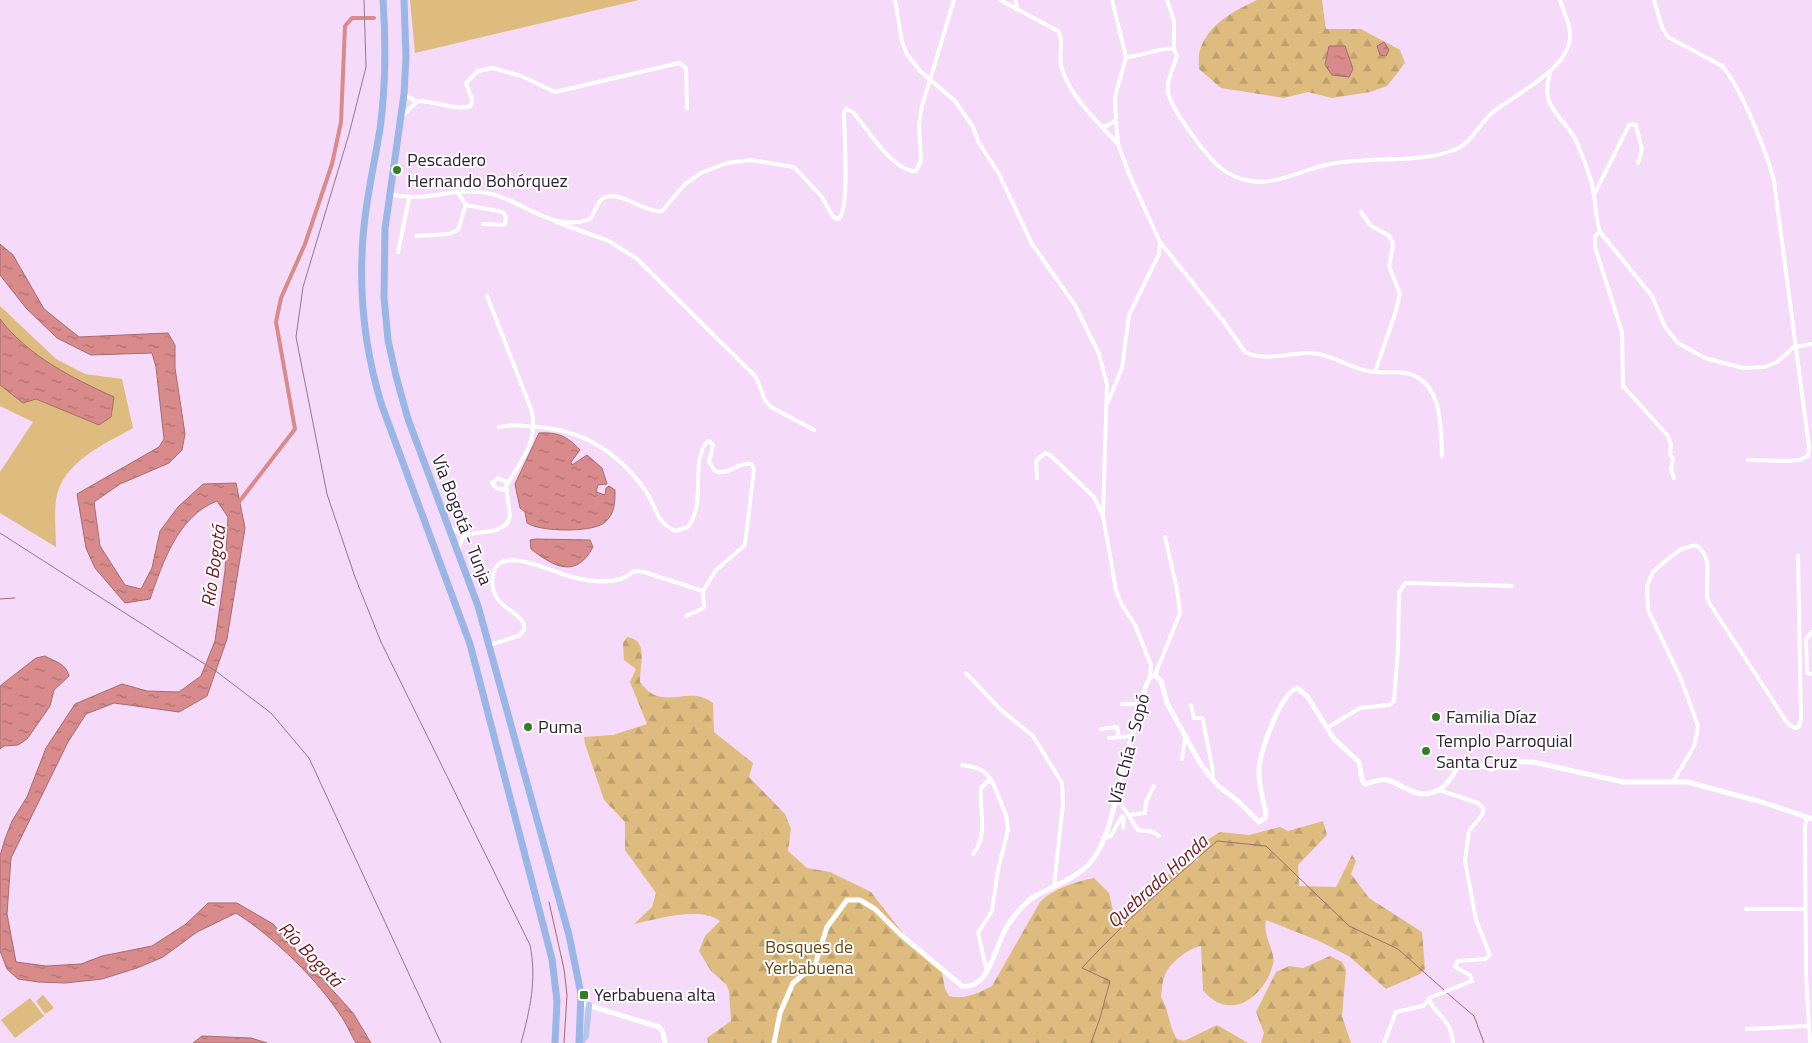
<svg xmlns="http://www.w3.org/2000/svg" width="1812" height="1043" font-family="'Titillium Web',sans-serif">
<style>
.green{fill:#debc7f}
.forest{fill:url(#forest-firs)}
.water{fill:url(#water-ripples);stroke:#a56c6f}
.lines{fill:none;stroke-linecap:round;stroke-linejoin:round}
.stream{stroke:#a56c6f;stroke-width:1}
.canal{stroke:#d88b8a;stroke-width:4}
.minor{stroke:#fff;stroke-width:4}
.tertiary{stroke:#fff;stroke-width:5}
.primary{stroke:#b3c8ec;stroke-width:6}
.trunk{stroke:#9ab6e6;stroke-width:7}
.rail{stroke:#8e7b92;stroke-width:1}
.poi-dot{fill:#327d25;stroke:#fff;stroke-width:2}
.labels{text-anchor:middle;stroke-width:4;stroke-linejoin:round;paint-order:stroke}
.poi-label{font-size:18px;fill:#2f2231;stroke:#fff;text-anchor:start}
.street-label{font-size:18px;fill:#2f2231;stroke:#fff}
.park-label{font-size:18px;fill:#644a17;stroke:#fff}
.water-label{font-size:19px;font-style:italic;fill:#741921;stroke:#fff}
</style>
<defs>
<pattern id="forest-firs" width="22" height="20" patternUnits="userSpaceOnUse" patternTransform="scale(1.25)"><rect width="22" height="20" fill="#debc7f"/><path d="M5 1l3.5 6h-7zM16 11l3.5 6h-7z" fill="#bfa16e"/></pattern>
<pattern id="water-ripples" width="26" height="14" patternUnits="userSpaceOnUse" patternTransform="scale(1.25)"><rect width="26" height="14" fill="#d88b8a"/><path d="M2 4q2-2 4 0t4 0M15 11q2-2 4 0t4 0" fill="none" stroke="#b07171"/></pattern>
</defs>
<rect width="100%" height="100%" fill="#f5dafa"/>
<g class="green">
<path d="M 410,0 L 639,0 L 415,53 Z"/>
<path d="M 0,306 L 56,359 L 85,374 L 122,379 L 133,428 C 103,445 62,462 56,500 C 54,515 56,532 56,547 L 0,513 L 0,472 L 33,422 L 0,406 Z"/>
<path d="M 43,995 L 54,1008 L 45,1014 L 36,1001 Z"/>
<path d="M 30,998 L 44,1016 L 15,1038 L 1,1020 Z"/>
</g>
<g class="forest">
<path d="M 1257,0 L 1322,0 L 1326,29 L 1361,29 L 1400,50 L 1405,63 L 1387,86 L 1370,92 L 1332,98 L 1308,92 L 1284,98 L 1221,88 L 1199,69 C 1199,63 1198,55 1200,50 C 1208,24 1234,11 1257,0 Z"/>
<path d="M 627,637 C 650,640 639,666 640,682 C 662,714 688,683 713,703 L 714,732 L 753,763 L 749,777 L 785,814 L 791,829 L 788,851 L 807,868 L 830,872 L 871,892 L 916,950 L 941,967 L 945,989 L 949,996 C 964,1000 979,993 992,986 L 1040,902 C 1054,888 1075,882 1094,878 L 1109,893 L 1114,915 L 1127,919 L 1142,908 L 1156,881 L 1198,860 L 1201,844 L 1220,832 L 1249,835 L 1280,827 L 1288,831 L 1323,821 L 1327,835 L 1298,865 L 1299,886 L 1336,887 L 1352,855 L 1356,861 L 1351,874 L 1369,898 L 1422,932 L 1425,969 L 1420,974 L 1386,989 L 1350,957 L 1319,941 L 1266,920 C 1262,936 1276,951 1273,964 C 1265,997 1229,1023 1203,990 L 1201,946 C 1189,948 1171,962 1166,973 C 1162,980 1162,990 1161,997 C 1170,1012 1168,1025 1177,1039 L 1184,1041 L 1217,1025 L 1248,1043 L 708,1043 L 707,1038 L 731,1021 L 729,991 L 726,984 L 711,971 L 699,951 L 705,936 L 720,921 C 700,906 657,919 634,924 L 652,907 L 656,893 L 625,850 L 625,822 L 604,800 L 585,744 L 584,737 L 613,735 L 647,724 L 630,682 L 636,669 L 624,660 L 623,643 Z"/>
<path d="M 1330,956 L 1342,962 L 1346,970 L 1342,1016 L 1351,1043 L 1261,1043 L 1264,1033 L 1256,1012 L 1276,972 L 1289,966 L 1303,968 Z"/>
</g>
<g class="water">
<path d="M 1384,42 L 1389,50 L 1386,56 L 1380,55 L 1377,46 Z"/>
<path d="M 1329,46 L 1345,46 L 1353,69 L 1349,77 L 1332,75 L 1325,65 Z"/>
<path d="M 0,244 L 13,255 L 44,309 L 79,337 L 168,333 L 175,345 L 175,368 L 185,434 L 182,450 L 169,463 L 120,484 L 94,502 L 100,546 L 125,585 L 141,589 L 152,568 L 160,531 L 178,507 L 203,484 L 236,483 L 245,528 L 227,639 L 207,696 L 179,712 L 114,703 L 86,714 L 68,742 L 11,858 L 7,914 L 16,962 L 46,966 L 81,964 L 102,956 L 152,946 L 186,924 L 208,903 L 237,903 L 273,924 L 353,1013 L 371,1043 L 356,1043 C 351,1035 348,1027 343,1019 C 319,981 274,937 236,913 L 197,932 L 163,957 L 137,968 L 102,979 L 65,983 L 39,982 L 18,979 L 7,969 L 0,951 L 0,856 L 5,839 L 12,821 L 27,797 L 46,748 L 75,704 L 122,684 L 147,691 L 179,692 L 201,676 L 215,641 L 225,571 L 228,517 L 217,501 C 178,516 163,562 150,599 L 125,603 L 95,568 L 86,548 L 77,494 L 159,447 L 164,439 L 156,367 L 152,353 L 91,355 L 57,338 L 26,308 L 0,275 Z"/>
<path d="M 0,319 C 28,356 72,378 114,397 L 111,417 L 99,425 L 36,399 L 23,403 L 0,385 Z"/>
<path d="M 539,433 C 558,432 567,436 580,450 L 571,462 L 572,465 L 587,455 L 602,468 L 607,484 L 598,485 L 596,492 L 605,495 L 606,488 L 609,486 L 615,490 C 615,502 615,514 605,522 C 594,533 540,532 527,523 L 525,512 L 520,508 L 515,484 Z"/>
<path d="M 536,539 L 590,540 L 593,547 C 576,579 554,567 531,549 L 530,540 Z"/>
<path d="M 45,656 C 55,662 66,663 69,676 L 54,690 L 50,706 L 27,739 L 18,745 L 4,746 L 0,749 L 0,686 L 36,658 Z"/>
<path d="M 202,1036 L 251,1038 L 267,1043 L 193,1043 Z"/>
</g>
<g class="lines">
<g class="stream">
<path d="M 0,599 L 15,598"/>
<path d="M 549,902 L 564,969 L 567,995 L 564,1043"/>
<path d="M 1447,993 L 1474,1016 L 1484,1043"/>
<path d="M 1091,1043 L 1100,1018 L 1110,981 L 1082,968 C 1124,922 1170,882 1217,841 L 1266,846 L 1349,926 L 1398,949 L 1444,990"/>
</g>
<g class="canal">
<path d="M 366,18 L 374,18"/>
<path d="M 239,502 L 295,429 L 276,322 L 281,298 L 305,244 L 332,164 L 341,122 L 345,26 L 352,18 L 363,18"/>
</g>
<g class="minor">
<path d="M 895,0 L 902,42 L 907,54 L 920,71 L 955,101 L 973,127 L 978,141 L 999,174 L 1032,244 L 1075,305 L 1099,354 L 1107,385 L 1103,516 L 1116,590 L 1121,603 L 1135,625 L 1151,665 L 1150,677"/>
<path d="M 1000,0 L 1058,31 C 1065,42 1057,56 1062,69 C 1071,98 1098,122 1118,144"/>
<path d="M 1015,0 L 1018,10"/>
<path d="M 1112,0 L 1126,57 L 1115,97 L 1116,120 L 1118,144 L 1129,174 L 1160,242 L 1224,322 L 1245,352 C 1265,362 1288,353 1309,353 C 1329,353 1348,367 1367,371 C 1380,374 1393,371 1405,373 C 1443,380 1441,427 1442,456"/>
<path d="M 1167,0 L 1174,21 L 1174,49"/>
<path d="M 1654,0 L 1662,27 L 1668,37 L 1722,66 C 1741,87 1767,153 1774,181 L 1809,447 L 1808,456 L 1800,460 L 1785,461 L 1748,460"/>
<path d="M 1126,57 C 1140,57 1164,46 1174,49 L 1177,56 C 1174,67 1166,81 1168,92 C 1172,111 1207,157 1222,169 C 1230,175 1240,179 1250,181 C 1276,186 1305,168 1331,164 C 1370,156 1418,164 1454,150 C 1471,144 1479,124 1492,113 C 1514,94 1573,69 1570,32 C 1569,22 1563,10 1560,0"/>
<path d="M 1550,74 C 1538,111 1567,116 1578,145 C 1582,155 1592,181 1593,189 C 1596,204 1595,217 1600,232 L 1652,296 L 1665,327 L 1678,343 L 1705,358 L 1743,368 L 1765,367 L 1777,362 L 1794,347 L 1812,344"/>
<path d="M 404,94 L 417,102"/>
<path d="M 402,116 L 418,101 C 435,101 457,111 471,106 L 472,100 L 466,83 L 478,71 L 493,68 L 521,76 L 555,92 L 679,63 L 686,68 L 687,108"/>
<path d="M 1101,126 L 1107,126 L 1116,120"/>
<path d="M 389,194 C 428,204 453,185 492,194 C 524,202 554,233 590,219 C 595,213 596,204 602,199 C 617,187 645,214 662,211 L 685,184 L 701,173 L 727,163 L 751,160 L 794,167 L 822,197 L 833,217 L 839,219 C 850,206 844,133 844,113 L 846,109 L 853,112 C 866,127 894,173 916,171 L 921,161 L 919,125 L 922,106 L 954,0"/>
<path d="M 1594,195 L 1629,125 L 1633,124 L 1636,125 L 1642,150 L 1638,163"/>
<path d="M 466,205 L 503,212 L 506,217 L 505,224 L 503,225 L 483,224"/>
<path d="M 1361,212 L 1371,226 L 1388,235 L 1392,240 L 1393,246 L 1389,266 L 1400,294 L 1395,314 L 1375,372"/>
<path d="M 556,222 L 609,241 L 637,259 L 756,377 L 765,400 L 771,407 L 814,430"/>
<path d="M 1600,232 L 1595,236 L 1595,247 L 1622,332 L 1623,386 L 1668,436 L 1671,445 L 1670,455 L 1673,458 L 1671,470 L 1674,478"/>
<path d="M 416,236 L 449,234 L 458,230 L 466,205 L 457,191"/>
<path d="M 398,252 L 409,199"/>
<path d="M 1108,402 L 1122,368 L 1129,315 L 1159,254 L 1160,242"/>
<path d="M 499,427 C 512,424 524,426 537,427 C 583,430 618,452 645,490 C 656,505 656,524 676,531 L 688,527 C 707,501 690,466 706,443 L 709,441 L 713,445 L 709,462 L 715,471 C 730,476 738,461 752,464 L 754,469 L 745,545 L 716,570 L 703,591 L 704,608 L 686,616"/>
<path d="M 1037,478 L 1036,461 L 1045,453 L 1050,455 L 1094,497 L 1103,516"/>
<path d="M 505,490 L 496,488 L 492,483 L 498,478 L 508,483"/>
<path d="M 450,528 L 464,535 L 497,530 L 507,524 L 510,516 L 506,486 C 521,461 540,440 531,409 L 487,296"/>
<path d="M 458,549 L 464,535"/>
<path d="M 1812,632 L 1806,639 L 1807,673 L 1812,674"/>
<path d="M 490,645 L 518,636 L 524,630 C 527,609 487,612 493,575 C 499,542 555,574 572,577 C 592,582 618,586 634,571 L 644,572 L 703,591"/>
<path d="M 966,673 L 1000,709 L 1033,736 L 1062,783 L 1063,803 L 1054,887"/>
<path d="M 1155,675 L 1180,613 L 1177,589 L 1165,537"/>
<path d="M 1122,704 L 1140,704"/>
<path d="M 1191,705 L 1194,718 L 1202,718 L 1203,721 L 1213,771 L 1212,779"/>
<path d="M 1327,728 L 1360,708 L 1389,705 L 1394,701 L 1398,649 L 1399,593 L 1405,583 L 1512,586"/>
<path d="M 1101,729 L 1117,727 L 1119,737"/>
<path d="M 1109,738 L 1132,736"/>
<path d="M 1182,759 L 1185,738"/>
<path d="M 962,765 C 977,767 985,769 993,783"/>
<path d="M 1673,782 L 1695,744 L 1698,726 L 1681,679 L 1648,610 L 1647,586 L 1653,572 L 1664,562 L 1681,549 L 1696,545 C 1716,560 1703,580 1708,601 L 1788,724 L 1795,728 L 1799,727 L 1801,719 L 1798,556"/>
<path d="M 1439,790 L 1478,803 L 1484,809 L 1482,815 L 1469,831 L 1465,861 L 1476,920 L 1490,955 L 1485,959 L 1458,961 L 1455,967 L 1470,975 L 1472,981 L 1429,998 C 1432,1014 1451,1016 1453,1043"/>
<path d="M 1116,796 L 1138,830 L 1153,832 L 1159,836"/>
<path d="M 1129,815 L 1145,813 L 1146,802 L 1154,786"/>
<path d="M 1807,818 L 1805,826 L 1806,975 L 1810,1043"/>
<path d="M 1103,838 L 1111,836 L 1122,816 L 1124,818 L 1123,828"/>
<path d="M 973,854 C 989,834 979,811 981,788 L 988,781 L 993,783 L 1006,815 L 1008,830 L 998,870 L 992,911 L 978,933 L 987,972"/>
<path d="M 1746,909 L 1805,909"/>
<path d="M 1747,1029 L 1809,1026"/>
<path d="M 1384,1043 L 1396,1012 L 1423,1006 L 1429,1000"/>
</g>
<g class="tertiary">
<path d="M 581,1003 L 659,1027 L 663,1032 L 665,1043"/>
<path d="M 774,1043 L 780,1013 L 793,983 L 815,965 L 827,927 L 847,900 L 860,900 L 875,909 L 901,935 L 962,986 C 991,991 995,940 1010,922 C 1017,912 1026,901 1037,895 C 1053,886 1075,879 1089,864 C 1111,841 1117,788 1126,757 C 1132,734 1140,712 1145,688 L 1150,677 L 1155,675 L 1161,681 L 1167,703 L 1200,763 L 1217,785 L 1238,801 L 1259,822 L 1265,818 L 1266,814 C 1263,800 1258,782 1259,768 C 1261,750 1280,694 1297,688 L 1307,696 L 1334,739 L 1358,761 C 1363,768 1358,778 1365,784 C 1372,783 1380,778 1387,780 C 1404,784 1414,799 1434,792 C 1454,785 1452,766 1466,761 L 1492,769 L 1513,762 L 1533,762 L 1623,782 L 1687,782 L 1762,802 L 1812,819"/>
</g>
<path class="primary" d="M 583,1040 L 586,1036 L 589,1005"/>
<g class="trunk">
<path d="M 383,0 C 386,43 386,85 380,129 C 373,171 363,213 362,256 C 360,307 367,358 382,406 L 470,644 L 552,959 L 557,1001 L 555,1043"/>
<path d="M 404,0 L 406,57 L 404,94 L 385,229 L 384,297 L 388,340 L 396,376 L 408,419 L 478,606 L 569,935 L 581,994 L 579,1043"/>
</g>
<g class="rail">
<path d="M 364,0 L 366,67 L 349,134 L 303,287 L 296,337 L 327,494 L 355,577 L 381,642 L 530,945 C 537,979 530,1010 521,1043"/>
<path d="M 0,533 L 217,672 L 271,713 L 309,758 L 441,1043"/>
</g>
</g>
<g class="poi-dot">
<circle cx="397" cy="170" r="5"/>
<circle cx="1436" cy="717" r="5"/>
<circle cx="528" cy="727" r="5"/>
<circle cx="1426" cy="751" r="5"/>
<rect x="579" y="990" width="10" height="10" rx="2.5"/>
</g>
<g class="labels">
<g class="poi-label">
<text x="407" y="166">Pescadero<tspan x="407" dy="21">Hernando Bohórquez</tspan></text>
<text x="1446" y="723">Familia Díaz</text>
<text x="538" y="733">Puma</text>
<text x="1436" y="747">Templo Parroquial<tspan x="1436" dy="21">Santa Cruz</tspan></text>
<text x="594" y="1001">Yerbabuena alta</text>
</g>
<g class="street-label">
<text transform="translate(462 520) rotate(69)" y="6">Vía Bogotá - Tunja</text>
<text transform="translate(1129 749) rotate(-75)" y="6">Vía Chía - Sopó</text>
</g>
<g class="park-label">
<text x="809" y="953">Bosques de<tspan x="809" dy="21">Yerbabuena</tspan></text>
</g>
<g class="water-label">
<text transform="translate(213 566) rotate(-82)" y="7">Río Bogotá</text>
<text transform="translate(1157 881) rotate(-42)" y="7">Quebrada Honda</text>
<text transform="translate(311 954) rotate(46)" y="7">Río Bogotá</text>
</g>
</g>
</svg>
